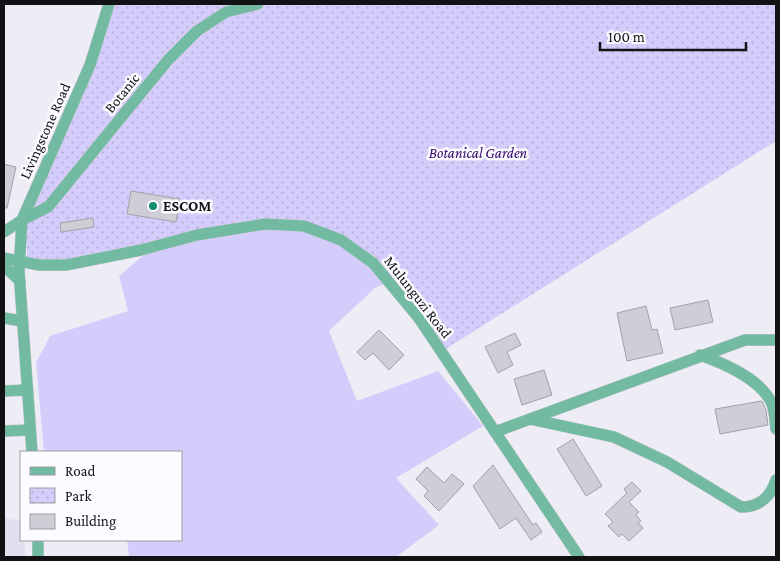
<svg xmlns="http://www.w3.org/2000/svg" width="780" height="561" font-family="'Crimson Pro',serif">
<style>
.built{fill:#e2dfef}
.park{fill:url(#park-dots)}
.pitch{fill:#d4ccfb}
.building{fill:#cfced7;stroke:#a2a1a9}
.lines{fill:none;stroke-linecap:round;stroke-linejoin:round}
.minor-casing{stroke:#cbcad2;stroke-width:12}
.minor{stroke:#72baa2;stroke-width:11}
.poi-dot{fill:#138c6e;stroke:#fcfbff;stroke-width:2}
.labels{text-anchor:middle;stroke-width:5;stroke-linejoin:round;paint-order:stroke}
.street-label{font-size:15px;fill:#121114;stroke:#fcfbff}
.park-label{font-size:15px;font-style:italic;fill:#32066c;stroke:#fcfbff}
.poi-label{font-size:15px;font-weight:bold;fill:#121114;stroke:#fcfbff;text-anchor:start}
</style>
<defs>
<pattern id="park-dots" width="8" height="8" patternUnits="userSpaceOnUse" patternTransform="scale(1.25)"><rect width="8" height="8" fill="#d4ccfb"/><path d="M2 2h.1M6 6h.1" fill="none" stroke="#b5aed6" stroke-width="1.8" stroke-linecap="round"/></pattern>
</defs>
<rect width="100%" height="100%" fill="#eeedf6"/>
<path class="built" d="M 4,518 L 21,521 L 21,540 L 25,540 L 25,557 L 4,557 Z"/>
<path class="park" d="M 110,4 L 776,4 L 776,141 L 444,350 L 394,279 L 369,254 L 246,221 L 58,264 L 27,262 L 26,203 Z"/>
<path class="pitch" d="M 290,220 C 339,227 360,245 394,279 L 375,288 L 329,331 L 357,401 L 438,371 L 483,426 L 396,478 L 439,525 L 396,557 L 129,557 L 127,540 L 181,540 L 181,452 L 44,452 L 36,363 L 50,336 L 128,311 L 119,276 L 159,242 L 246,221 Z"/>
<g class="building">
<path d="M 4,164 L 16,167 L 7,208 L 4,208 Z"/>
<path d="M 131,191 L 180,199 L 176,222 L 127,214 Z"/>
<path d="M 93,218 L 94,227 L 61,232 L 60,223 Z"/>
<path d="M 708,300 L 713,322 L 675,330 L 670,308 Z"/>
<path d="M 646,306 L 652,330 L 657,329 L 663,353 L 627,361 L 617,313 Z"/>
<path d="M 379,330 L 404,355 L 389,370 L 373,353 L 365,360 L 357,352 Z"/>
<path d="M 515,333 L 521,345 L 507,352 L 513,365 L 498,373 L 485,347 Z"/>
<path d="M 544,370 L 552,395 L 522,405 L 514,379 Z"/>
<path d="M 762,401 L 766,410 L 768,425 L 720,434 L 715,409 Z"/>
<path d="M 573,439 L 602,486 L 586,496 L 557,449 Z"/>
<path d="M 493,465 L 533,525 L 536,523 L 542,532 L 531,540 L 516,518 L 500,529 L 473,486 Z"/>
<path d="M 427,467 L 444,483 L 452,474 L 464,484 L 439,511 L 424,496 L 428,491 L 416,479 Z"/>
<path d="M 632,482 L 641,491 L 629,502 L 639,512 L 636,515 L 641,521 L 638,523 L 643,528 L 629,541 L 622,534 L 619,537 L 608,526 L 613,522 L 605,514 L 627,493 L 624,489 Z"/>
</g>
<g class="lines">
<g class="minor-casing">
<g id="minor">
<path d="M 4,232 L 22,220 L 48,207 L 168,60 L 197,31 L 226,12 L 258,4"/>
<path d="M 4,258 L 39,265 L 66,265 L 141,250 L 197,235 L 265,224 L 304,226 L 341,240 L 373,263 L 418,317 L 579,557"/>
<path d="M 4,266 L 20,281"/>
<path d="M 4,318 L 22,321"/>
<path d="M 700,355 C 723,363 760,379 771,402 C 775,410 775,421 776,429"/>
<path d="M 4,391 L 27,390"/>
<path d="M 530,419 L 614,437 L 667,462 L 741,507 C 759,507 770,498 776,480"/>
<path d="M 4,431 L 30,430"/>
<path d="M 495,432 L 745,340 L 776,340"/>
<path d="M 32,452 L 19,271 L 22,220 L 90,65 L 109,4"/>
<path d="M 38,540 L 38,557"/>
</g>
</g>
<use href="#minor" class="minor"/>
</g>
<circle class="poi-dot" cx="153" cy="206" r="5"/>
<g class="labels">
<g class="street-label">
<text transform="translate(122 93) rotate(-51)" y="5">Botanic</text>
<text transform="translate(45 131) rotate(-66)" y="5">Livingstone Road</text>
<text transform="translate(418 297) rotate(52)" y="5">Mulunguzi Road</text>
</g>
<g class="park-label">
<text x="478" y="158">Botanical Garden</text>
</g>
<g class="poi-label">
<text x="163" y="211">ESCOM</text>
</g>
</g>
<rect width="780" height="561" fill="none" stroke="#121114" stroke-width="10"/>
<rect x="20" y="451" width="162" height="90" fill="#fcfbff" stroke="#9e9da1"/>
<rect x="30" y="467" width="25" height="8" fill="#72baa2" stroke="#9e9da1"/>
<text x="65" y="476" font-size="15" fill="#121114">Road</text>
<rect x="30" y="488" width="25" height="15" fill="url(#park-dots)" stroke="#9e9da1"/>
<text x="65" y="501" font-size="15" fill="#121114">Park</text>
<rect x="30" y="514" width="25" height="15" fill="#cfced7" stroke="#9e9da1"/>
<text x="65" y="526" font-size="15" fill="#121114">Building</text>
<path d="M600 42v8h146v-8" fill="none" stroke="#121114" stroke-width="2.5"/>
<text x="608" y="42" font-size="15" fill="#121114" stroke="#fcfbff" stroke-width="4" paint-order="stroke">100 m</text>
</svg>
